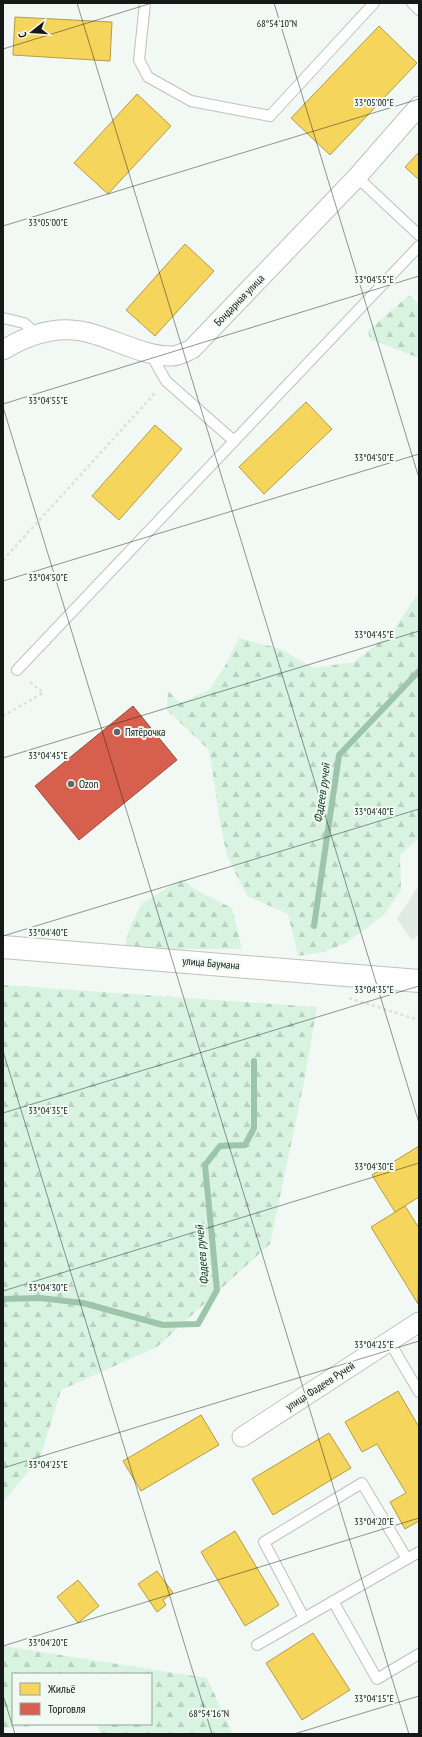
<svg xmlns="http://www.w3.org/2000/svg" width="422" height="1737" font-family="'PT Sans Narrow',sans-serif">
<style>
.built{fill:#dfeae3}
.forest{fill:url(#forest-firs)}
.homes{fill:#f6d55c;stroke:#b39d47}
.shops{fill:#d6604d;stroke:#9c4b3d}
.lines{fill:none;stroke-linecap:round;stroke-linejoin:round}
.stream{stroke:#9dc5aa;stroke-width:6}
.service-casing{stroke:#bec2bf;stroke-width:12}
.minor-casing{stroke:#bec2bf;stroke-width:21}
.tertiary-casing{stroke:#bec2bf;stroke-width:24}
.path{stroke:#dddedd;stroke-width:2.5;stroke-dasharray:3 3;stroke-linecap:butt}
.service{stroke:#fdfefd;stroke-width:10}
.minor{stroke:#fdfefd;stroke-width:19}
.tertiary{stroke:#fdfefd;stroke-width:22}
.ticks{fill:none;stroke:#161917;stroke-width:1;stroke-opacity:0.45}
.poi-dot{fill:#636764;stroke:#f0faf3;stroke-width:1.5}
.labels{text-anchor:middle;stroke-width:4;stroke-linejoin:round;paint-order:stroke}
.street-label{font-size:11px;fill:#161917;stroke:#f0faf3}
.poi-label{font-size:11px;fill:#161917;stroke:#f0faf3;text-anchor:start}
.water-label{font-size:12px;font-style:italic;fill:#103b22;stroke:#f0faf3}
.ticks-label{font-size:10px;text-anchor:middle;fill:#161917;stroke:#f0faf3;stroke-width:4;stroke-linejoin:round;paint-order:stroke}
</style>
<defs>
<pattern id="forest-firs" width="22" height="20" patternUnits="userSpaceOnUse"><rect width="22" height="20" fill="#d8f4e1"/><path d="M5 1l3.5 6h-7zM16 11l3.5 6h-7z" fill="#b9d1c0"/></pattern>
</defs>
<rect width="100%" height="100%" fill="#f2f8f4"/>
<path class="built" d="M 419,885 L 419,934 L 412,940 L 397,919 Z"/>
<g class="forest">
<path d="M 409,295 L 419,304 L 419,358 L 370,339 L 368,331 Z"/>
<path d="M 419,592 L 419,838 L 400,855 L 401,890 L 384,915 L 346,943 L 324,952 L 298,956 L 288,914 L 247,896 L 227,856 L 221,827 L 209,750 L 167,710 L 168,691 L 180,703 L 209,690 L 225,666 L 239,638 L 281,649 L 313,668 L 354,662 L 392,632 Z"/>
<path d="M 182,879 L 196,890 L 232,908 L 242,949 L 155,949 L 122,953 L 131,925 L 142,903 Z"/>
<path d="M 3,985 L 317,1007 L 305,1077 L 270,1244 L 157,1347 L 61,1390 L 40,1458 L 3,1502 Z"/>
<path d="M 3,1646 L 207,1678 L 233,1734 L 101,1734 L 96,1724 L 151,1724 L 151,1674 L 13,1674 L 13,1724 L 68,1724 L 3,1728 Z"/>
</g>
<g class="homes">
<path d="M 15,17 L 112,22 L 110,61 L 13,55 Z"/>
<path d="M 379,26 L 417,63 L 330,155 L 291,118 Z"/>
<path d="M 137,94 L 171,126 L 108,194 L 74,163 Z"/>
<path d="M 419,152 L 419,180 L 405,167 Z"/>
<path d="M 185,244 L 214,271 L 155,336 L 126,310 Z"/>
<path d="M 306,402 L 332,429 L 264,494 L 239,467 Z"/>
<path d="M 155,425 L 182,449 L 119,520 L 92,496 Z"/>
<path d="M 419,1146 L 419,1197 L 395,1212 L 372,1175 Z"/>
<path d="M 405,1206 L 419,1228 L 418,1304 L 371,1227 Z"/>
<path d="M 398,1391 L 419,1427 L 419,1521 L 405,1529 L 390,1502 L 406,1493 L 377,1444 L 362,1452 L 345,1422 Z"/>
<path d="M 201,1415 L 219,1445 L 141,1491 L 123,1461 Z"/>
<path d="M 329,1433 L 351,1468 L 273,1515 L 252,1479 Z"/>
<path d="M 235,1531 L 279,1605 L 245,1626 L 201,1552 Z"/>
<path d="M 157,1571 L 173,1593 L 163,1600 L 166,1605 L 157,1612 L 138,1584 Z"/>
<path d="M 78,1580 L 99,1606 L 78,1623 L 57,1597 Z"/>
<path d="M 313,1633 L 350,1690 L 302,1720 L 266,1663 Z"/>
</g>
<path class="shops" d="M 133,706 L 177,760 L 79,840 L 35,786 Z"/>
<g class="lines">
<g class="stream">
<path d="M 314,926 L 339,755 L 419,671"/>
<path d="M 3,1299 L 40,1298 L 83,1303 L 163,1325 L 198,1324 L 217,1290 L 205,1165 L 220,1146 L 245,1145 L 254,1128 L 254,1061"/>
</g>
<g class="service-casing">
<g id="service">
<path d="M 145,3 L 139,60 L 148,77 L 191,101 L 270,116 L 374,3"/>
<path d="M 412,3 L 419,10"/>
<path d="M 357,177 L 419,235"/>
<path d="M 3,318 L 24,323 L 37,334"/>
<path d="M 150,353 L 166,381 L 234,441"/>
<path d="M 17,670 L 419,246"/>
<path d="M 389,1341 L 419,1392"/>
<path d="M 333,1601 L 377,1679 L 419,1654"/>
<path d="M 304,1618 L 264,1542 L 362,1483 L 407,1559"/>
<path d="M 257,1645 L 419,1552"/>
</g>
</g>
<g class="minor-casing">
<g id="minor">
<path d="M 3,350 C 26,336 54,326 81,331 C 110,336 143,357 172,356 C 179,356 187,351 192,349 L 357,177 L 419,106"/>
<path d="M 242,1437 L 419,1322"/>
</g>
</g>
<g class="tertiary-casing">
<path id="tertiary" d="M 3,947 L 419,981"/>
</g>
<g class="path">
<path d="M 3,560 L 156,392"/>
<path d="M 3,716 L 43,693 L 28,680"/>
<path d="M 349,998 L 419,1020"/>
</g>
<use href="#service" class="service"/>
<use href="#minor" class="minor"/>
<use href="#tertiary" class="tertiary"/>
</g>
<path class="ticks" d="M 77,3 L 419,1123M 274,3 L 419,478M 3,49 L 152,3M 3,226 L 419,99M 3,404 L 419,276M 3,407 L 409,1734M 3,581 L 419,454M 3,758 L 419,631M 3,936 L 419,809M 3,1051 L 212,1734M 3,1113 L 419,986M 3,1291 L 419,1163M 3,1468 L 419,1341M 3,1646 L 419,1518M 3,1695 L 15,1734M 294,1734 L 419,1696"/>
<g class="poi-dot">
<circle cx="117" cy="732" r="4"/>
<circle cx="71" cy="784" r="4"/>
</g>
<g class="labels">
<g class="street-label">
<text transform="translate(239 300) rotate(-46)" y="4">Бондарная улица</text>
<text transform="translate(211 963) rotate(5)" y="4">улица Баумана</text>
<text transform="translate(320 1386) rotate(-33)" y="4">улица Фадеев Ручей</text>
</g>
<g class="poi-label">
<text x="125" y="736">Пятёрочка</text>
<text x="79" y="788">Ozon</text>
</g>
<g class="water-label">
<text transform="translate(322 793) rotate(-82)" y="4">Фадеев ручей</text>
<text transform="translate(202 1255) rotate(-95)" y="4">Фадеев ручей</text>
</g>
</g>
<g class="ticks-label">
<text x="277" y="27">68°54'10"N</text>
<text x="374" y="106">33°05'00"E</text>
<text x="48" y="226">33°05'00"E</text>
<text x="374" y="283">33°04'55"E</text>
<text x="48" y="404">33°04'55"E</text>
<text x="374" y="461">33°04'50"E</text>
<text x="48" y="581">33°04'50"E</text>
<text x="374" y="638">33°04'45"E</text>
<text x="48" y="759">33°04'45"E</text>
<text x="374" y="815">33°04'40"E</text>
<text x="48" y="936">33°04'40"E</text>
<text x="374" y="993">33°04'35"E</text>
<text x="48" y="1114">33°04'35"E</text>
<text x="374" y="1170">33°04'30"E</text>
<text x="48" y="1291">33°04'30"E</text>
<text x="374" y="1348">33°04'25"E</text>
<text x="48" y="1468">33°04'25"E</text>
<text x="374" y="1525">33°04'20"E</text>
<text x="48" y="1646">33°04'20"E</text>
<text x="374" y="1702">33°04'15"E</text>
<text x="209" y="1717">68°54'16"N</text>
</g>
<rect width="422" height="1737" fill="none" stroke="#161917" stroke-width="8"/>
<rect x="12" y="1673" width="140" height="52" fill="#f0faf3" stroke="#99a09b"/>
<rect x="20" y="1683" width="20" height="12" fill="#f6d55c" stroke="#99a09b"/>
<text x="48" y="1693" font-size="12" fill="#161917">Жильё</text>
<rect x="20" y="1703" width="20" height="12" fill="#d6604d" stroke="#99a09b"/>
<text x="48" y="1713" font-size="12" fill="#161917">Торговля</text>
<g transform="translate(32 32) rotate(253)" stroke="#f0faf3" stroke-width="3" paint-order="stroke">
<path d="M0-3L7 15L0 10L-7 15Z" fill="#161917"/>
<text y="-6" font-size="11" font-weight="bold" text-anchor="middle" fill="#161917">С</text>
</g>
</svg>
